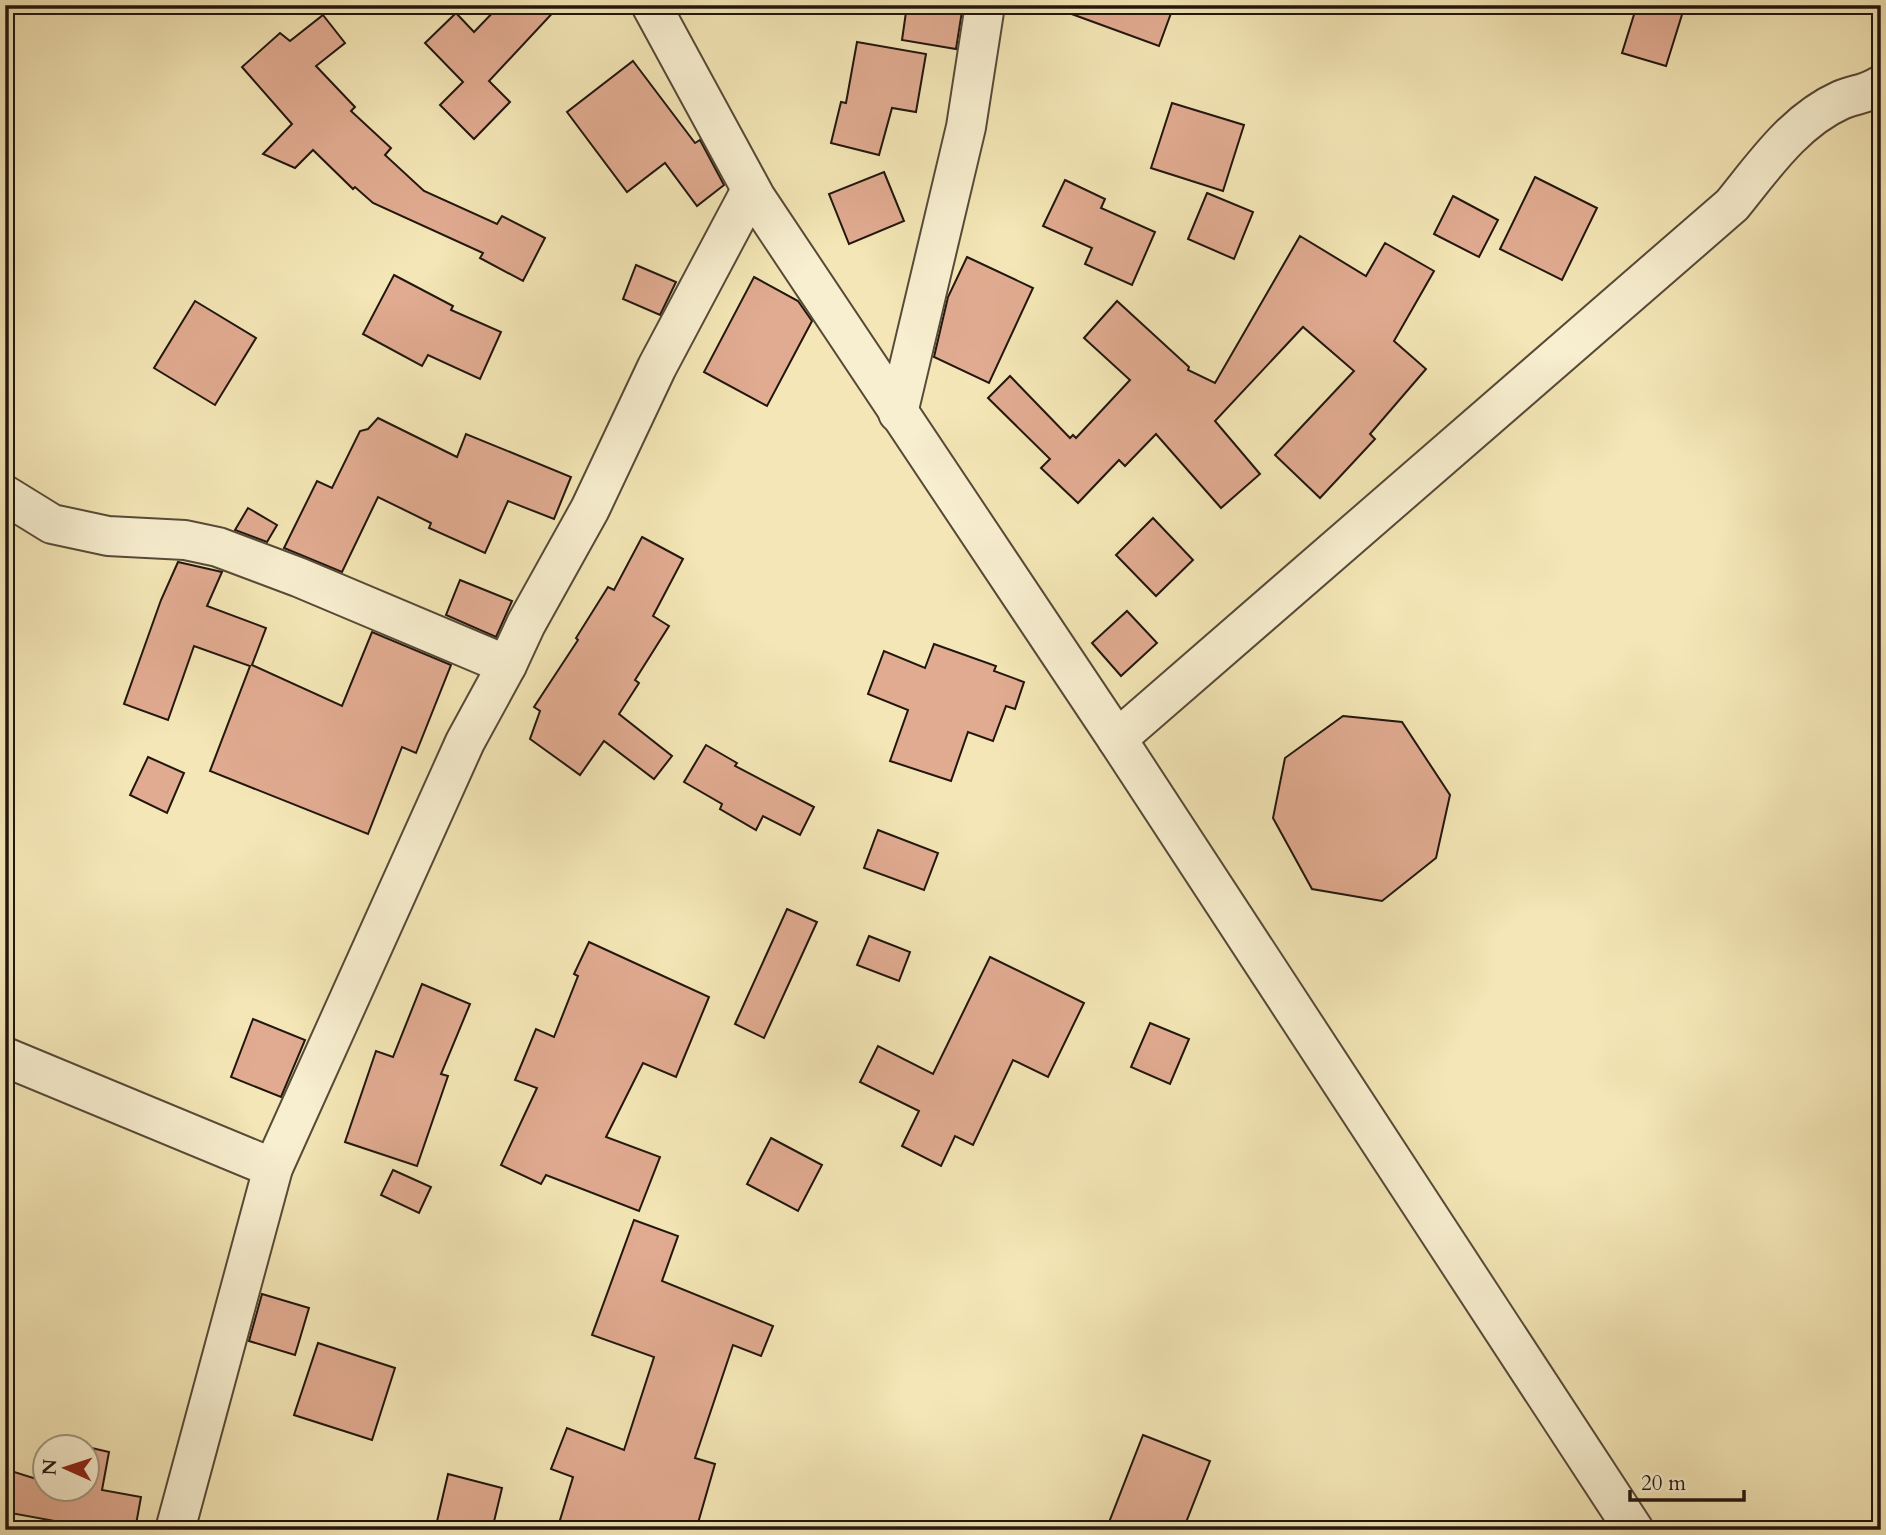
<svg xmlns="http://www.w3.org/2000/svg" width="1886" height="1535" font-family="Cardo,serif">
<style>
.building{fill:#e1ab91;stroke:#21160e;stroke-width:2}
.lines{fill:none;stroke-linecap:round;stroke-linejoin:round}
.minor-casing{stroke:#564a38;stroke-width:42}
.minor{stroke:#f8efd0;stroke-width:38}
</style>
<rect width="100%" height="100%" fill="#f4e6b6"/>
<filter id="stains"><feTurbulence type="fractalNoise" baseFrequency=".00286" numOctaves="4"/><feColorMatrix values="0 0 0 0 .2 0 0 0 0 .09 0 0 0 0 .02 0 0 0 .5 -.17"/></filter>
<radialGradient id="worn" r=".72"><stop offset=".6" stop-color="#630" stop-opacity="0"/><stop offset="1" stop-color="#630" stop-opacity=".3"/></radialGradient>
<g class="building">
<path d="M 500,5 L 560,5 L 489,81 L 510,102 L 474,139 L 440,105 L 463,82 L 425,43 L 456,13 L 474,32 Z"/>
<path d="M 907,5 L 963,5 L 956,49 L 902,40 Z"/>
<path d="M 1059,5 L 1174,5 L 1159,46 L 1058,9 Z"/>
<path d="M 1637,5 L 1685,5 L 1666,66 L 1622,53 Z"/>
<path d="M 323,15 L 345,43 L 316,66 L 355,107 L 351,111 L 391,148 L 385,155 L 424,191 L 497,224 L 502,216 L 545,238 L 523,281 L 480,258 L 483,253 L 373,203 L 355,187 L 353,189 L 313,150 L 295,168 L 263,154 L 292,124 L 242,67 L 280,33 L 290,41 Z"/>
<path d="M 857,42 L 926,54 L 916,112 L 892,108 L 879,155 L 831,143 L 841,102 L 846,103 Z"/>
<path d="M 633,61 L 695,143 L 700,140 L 724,185 L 697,206 L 665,163 L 627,192 L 567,112 Z"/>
<path d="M 1172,103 L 1244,125 L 1223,191 L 1151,168 Z"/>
<path d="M 884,172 L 904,221 L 849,244 L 829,194 Z"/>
<path d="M 1535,177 L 1597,208 L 1562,280 L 1500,249 Z"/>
<path d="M 1065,180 L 1105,199 L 1101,208 L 1155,232 L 1132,285 L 1085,264 L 1092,248 L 1043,226 Z"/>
<path d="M 1207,193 L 1253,212 L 1234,259 L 1188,239 Z"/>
<path d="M 1453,196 L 1498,220 L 1479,257 L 1434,234 Z"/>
<path d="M 1300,236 L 1366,276 L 1385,243 L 1434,271 L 1394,341 L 1426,369 L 1370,434 L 1375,439 L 1320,498 L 1275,455 L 1354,371 L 1303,327 L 1215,421 L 1260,474 L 1221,508 L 1156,434 L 1125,466 L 1119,460 L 1078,503 L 1041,468 L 1050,459 L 988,398 L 1010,376 L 1070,438 L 1073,435 L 1076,438 L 1130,380 L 1084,338 L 1117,301 L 1189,367 L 1188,370 L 1215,383 Z"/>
<path d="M 967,257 L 1033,288 L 989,383 L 934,357 L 948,297 Z"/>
<path d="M 636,265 L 676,282 L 660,315 L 623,299 Z"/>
<path d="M 394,275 L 453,306 L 451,310 L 501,332 L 480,379 L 428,355 L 422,366 L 363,334 Z"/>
<path d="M 754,277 L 798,301 L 812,321 L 767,406 L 704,372 Z"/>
<path d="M 195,301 L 256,338 L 215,405 L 154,368 Z"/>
<path d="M 378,418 L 457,457 L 466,434 L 571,477 L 554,519 L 508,501 L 485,553 L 429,528 L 431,523 L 378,497 L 342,572 L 284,548 L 317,481 L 332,488 L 360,431 L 368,429 Z"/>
<path d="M 248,508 L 277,525 L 267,542 L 235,530 Z"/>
<path d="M 1153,518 L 1193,560 L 1156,596 L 1116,555 Z"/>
<path d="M 642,537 L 683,559 L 653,616 L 669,626 L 635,680 L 639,683 L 619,714 L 672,756 L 654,779 L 604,741 L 580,775 L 530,739 L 540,711 L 534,707 L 578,640 L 576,638 L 608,587 L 614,590 Z"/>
<path d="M 178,562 L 222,572 L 207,606 L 266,628 L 252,665 L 342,706 L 372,632 L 451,665 L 416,753 L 402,747 L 368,834 L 210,771 L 250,666 L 194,646 L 168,720 L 124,704 L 161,600 Z"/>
<path d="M 460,580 L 512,601 L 496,637 L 446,615 Z"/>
<path d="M 1127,611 L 1157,643 L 1121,676 L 1092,643 Z"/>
<path d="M 934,644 L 996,666 L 994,671 L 1024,682 L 1015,709 L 1006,706 L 993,741 L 968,732 L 951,781 L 890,761 L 908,710 L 868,694 L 884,651 L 925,668 Z"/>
<path d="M 1343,716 L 1402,722 L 1450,795 L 1436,858 L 1382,901 L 1312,889 L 1273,818 L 1285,758 Z"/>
<path d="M 706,745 L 737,763 L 735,766 L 814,807 L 800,835 L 763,816 L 756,830 L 720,809 L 722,804 L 684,782 Z"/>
<path d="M 148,757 L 184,773 L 167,813 L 130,795 Z"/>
<path d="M 878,830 L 938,853 L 924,890 L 864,868 Z"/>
<path d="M 787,909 L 817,922 L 764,1038 L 735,1024 Z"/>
<path d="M 869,936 L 910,952 L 899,981 L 857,965 Z"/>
<path d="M 589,942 L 709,997 L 676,1077 L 643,1063 L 606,1137 L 660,1157 L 639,1211 L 546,1175 L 541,1184 L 501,1165 L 537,1088 L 515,1080 L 536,1029 L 554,1037 L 578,976 L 574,974 Z"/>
<path d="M 990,957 L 1084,1003 L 1048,1077 L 1013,1060 L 973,1145 L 955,1136 L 941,1166 L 902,1146 L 919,1111 L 860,1082 L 878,1046 L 933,1074 Z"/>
<path d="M 422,984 L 470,1004 L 441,1074 L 448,1076 L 417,1166 L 345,1142 L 376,1051 L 393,1057 Z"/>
<path d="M 253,1019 L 305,1040 L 281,1097 L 231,1077 Z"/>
<path d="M 1150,1023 L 1189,1039 L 1170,1084 L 1131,1067 Z"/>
<path d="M 771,1138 L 822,1165 L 798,1211 L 747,1184 Z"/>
<path d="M 393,1170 L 431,1187 L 419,1213 L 381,1195 Z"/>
<path d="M 634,1220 L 678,1236 L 662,1281 L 773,1326 L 761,1356 L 733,1345 L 695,1458 L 715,1464 L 696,1530 L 557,1530 L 573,1477 L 551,1469 L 567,1428 L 624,1450 L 654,1357 L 592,1335 Z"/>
<path d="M 262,1294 L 309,1308 L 295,1355 L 249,1341 Z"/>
<path d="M 318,1343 L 395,1368 L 372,1440 L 294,1415 Z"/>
<path d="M 1143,1435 L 1210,1461 L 1183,1530 L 1106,1530 Z"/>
<path d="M 70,1443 L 109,1452 L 102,1490 L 141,1497 L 135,1530 L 104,1530 L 5,1512 L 5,1469 L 46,1482 L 46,1489 L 88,1489 L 88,1447 L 69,1447 Z"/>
<path d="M 448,1474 L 502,1488 L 492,1530 L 435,1530 Z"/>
</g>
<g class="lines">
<g class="minor-casing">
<g id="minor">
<path d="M 651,5 L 756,198 L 1117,739 L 1634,1530"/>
<path d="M 898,413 L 966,127 L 985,5"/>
<path d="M 5,495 L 52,524 L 108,536 L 185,540 L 218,547 L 298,577 L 507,665"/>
<path d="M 1117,739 L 1732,205 C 1763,167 1794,121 1841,100 C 1855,94 1865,95 1881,85"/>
<path d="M 5,1057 L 273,1168"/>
<path d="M 175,1530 L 273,1168 L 465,742 L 507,665 L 526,624 L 590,509 L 657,367 L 751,190"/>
</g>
</g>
<use href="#minor" class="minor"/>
</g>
<rect width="1886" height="1535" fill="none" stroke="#f4e6b6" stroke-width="28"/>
<rect x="7" y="7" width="1872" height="1521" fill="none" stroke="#21160e" stroke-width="3.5"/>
<rect x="14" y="14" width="1858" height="1507" fill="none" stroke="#21160e" stroke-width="2"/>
<g transform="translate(66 1468) rotate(273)"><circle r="33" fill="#f8efd0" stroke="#a29882" stroke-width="2"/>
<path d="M0-5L12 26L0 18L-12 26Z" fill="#8f2418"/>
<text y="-10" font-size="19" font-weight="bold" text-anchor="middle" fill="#21160e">N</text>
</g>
<path d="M1630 1490v10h114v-10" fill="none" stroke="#21160e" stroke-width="3.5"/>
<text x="1641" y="1490" font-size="21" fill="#21160e" stroke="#f8efd0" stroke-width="5" paint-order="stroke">20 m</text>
<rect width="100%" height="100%" filter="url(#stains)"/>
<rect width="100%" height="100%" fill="url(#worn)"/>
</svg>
